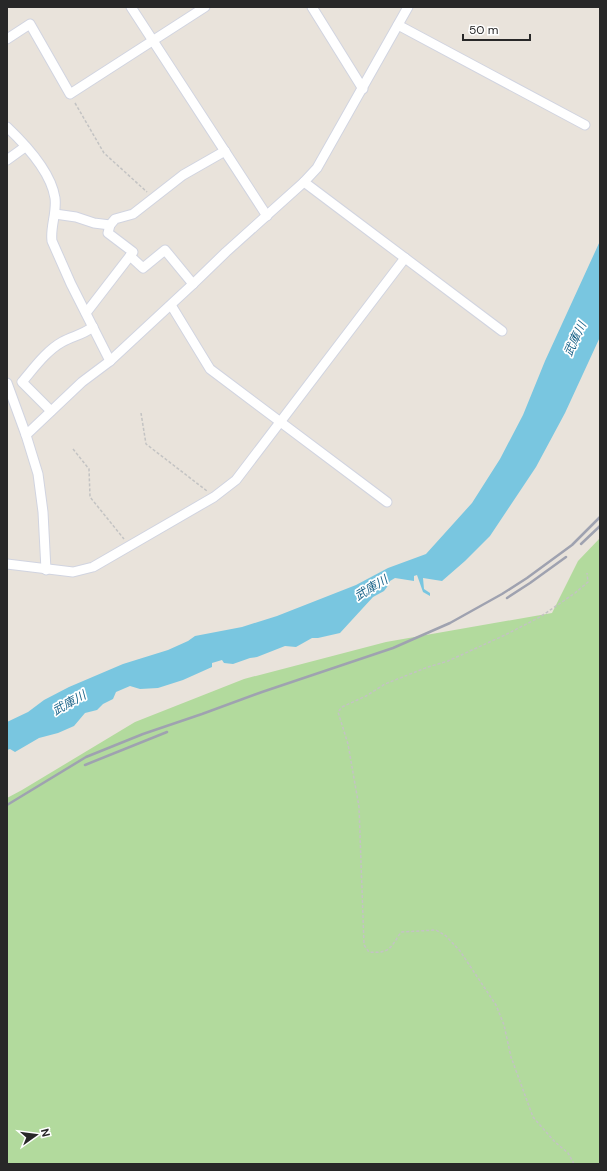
<svg xmlns="http://www.w3.org/2000/svg" width="607" height="1171" font-family="'DM Sans','Noto Sans JP',sans-serif">
<style>
.green{fill:#b2da9d}
.water{fill:#79c6e0}
.lines{fill:none;stroke-linecap:round;stroke-linejoin:round}
.minor-casing{stroke:#d1d4e0;stroke-width:11}
.path{stroke:#c3c3c3;stroke-width:1.5;stroke-dasharray:3 2;stroke-linecap:butt}
.minor{stroke:#fff;stroke-width:9}
.rail{stroke:#9fa2b0;stroke-width:2.5}
.labels{text-anchor:middle;stroke-width:3.5;stroke-linejoin:round;paint-order:stroke}
.water-label{font-size:12px;font-style:italic;fill:#1b6489;stroke:#fff}
</style>
<rect width="100%" height="100%" fill="#e9e3db"/>
<path class="green" d="M 600,538 L 600,1164 L 7,1164 L 7,798 L 22,790 L 135,722 L 244,679 L 386,642 L 552,613 L 578,561 Z"/>
<path class="water" d="M 600,241 L 600,337 L 565,413 L 536,467 L 490,536 L 465,561 L 442,581 L 423,578 L 424,589 L 430,593 L 430,596 L 423,592 L 417,575 L 414,576 L 414,581 L 395,578 L 390,581 L 387,587 L 384,591 L 373,597 L 340,633 L 318,638 L 312,638 L 296,647 L 285,646 L 257,657 L 250,658 L 233,664 L 224,663 L 222,660 L 212,663 L 212,667 L 183,680 L 158,688 L 140,689 L 130,686 L 116,692 L 113,699 L 103,704 L 97,710 L 85,713 L 74,726 L 58,733 L 39,738 L 15,752 L 10,749 L 7,750 L 7,722 L 28,712 L 44,700 L 69,687 L 123,664 L 168,650 L 188,641 L 195,636 L 242,627 L 277,616 L 356,585 L 388,568 L 426,554 L 472,503 L 500,459 L 523,415 L 545,361 Z"/>
<g class="lines">
<g class="minor-casing">
<g id="minor">
<path d="M 131,7 L 267,216"/>
<path d="M 312,7 L 363,89"/>
<path d="M 398,25 L 585,125"/>
<path d="M 7,39 L 30,24 L 70,94 L 205,7"/>
<path d="M 7,127 C 26,145 51,172 55,198 C 57,213 50,227 52,241 L 71,284 L 110,361"/>
<path d="M 7,160 L 25,147"/>
<path d="M 304,182 L 502,331"/>
<path d="M 55,214 L 76,217 L 94,223 L 110,225"/>
<path d="M 130,256 L 143,268 L 165,250 L 193,284"/>
<path d="M 171,305 L 210,369 L 387,502"/>
<path d="M 86,313 L 133,252 L 108,233 L 110,225 L 115,219 L 133,214 L 183,175 L 225,151"/>
<path d="M 7,383 L 26,435 L 38,474 L 43,512 L 46,570"/>
<path d="M 51,411 L 22,382 C 34,368 46,351 62,342 C 73,336 82,335 93,327"/>
<path d="M 26,435 L 82,382 L 110,361 L 193,284 L 226,252 L 304,182 L 317,168 L 408,7"/>
<path d="M 7,564 L 73,572 L 93,567 L 214,497 L 236,480 L 405,258"/>
</g>
</g>
<g class="path">
<path d="M 75,103 L 104,153 L 147,192"/>
<path d="M 141,413 L 146,444 L 207,491"/>
<path d="M 73,449 L 89,469 L 90,497 L 124,539"/>
<path d="M 574,1164 L 568,1153 L 555,1142 L 533,1117 L 511,1057 L 504,1025 L 496,1005 L 460,951 L 446,936 L 436,930 L 401,932 C 391,947 390,954 369,952 L 364,945 L 359,807 L 348,744 L 338,712 L 342,707 L 366,696 L 385,684 L 428,667 L 448,661 L 505,635 L 540,617 L 575,593 L 588,582 L 587,573"/>
</g>
<use href="#minor" class="minor"/>
<g class="rail">
<path d="M 581,544 L 600,526"/>
<path d="M 507,598 L 530,583 L 566,557"/>
<path d="M 85,765 L 167,732"/>
<path d="M 7,805 L 86,757 L 143,734 L 202,714 L 262,692 L 393,648 L 450,623 L 502,594 L 527,578 L 572,545 L 600,517"/>
</g>
</g>
<g class="labels">
<g class="water-label">
<text transform="translate(575 339) rotate(-65)" y="4">武庫川</text>
<text transform="translate(371 588) rotate(-31)" y="4">武庫川</text>
<text transform="translate(69 703) rotate(-29)" y="4">武庫川</text>
</g>
</g>
<rect width="607" height="1171" fill="none" stroke="#282828" stroke-width="16"/>
<g transform="translate(36 1135) rotate(76)" stroke="#ffffff" stroke-width="3" paint-order="stroke">
<path d="M0-3L7 15L0 10L-7 15Z" fill="#282828"/>
<text y="-6" font-size="11" font-weight="bold" text-anchor="middle" fill="#282828">N</text>
</g>
<path d="M463 34v6h67v-6" fill="none" stroke="#282828" stroke-width="2"/>
<text x="469" y="34" font-size="12" fill="#282828" stroke="#ffffff" stroke-width="3" paint-order="stroke">50 m</text>
</svg>
